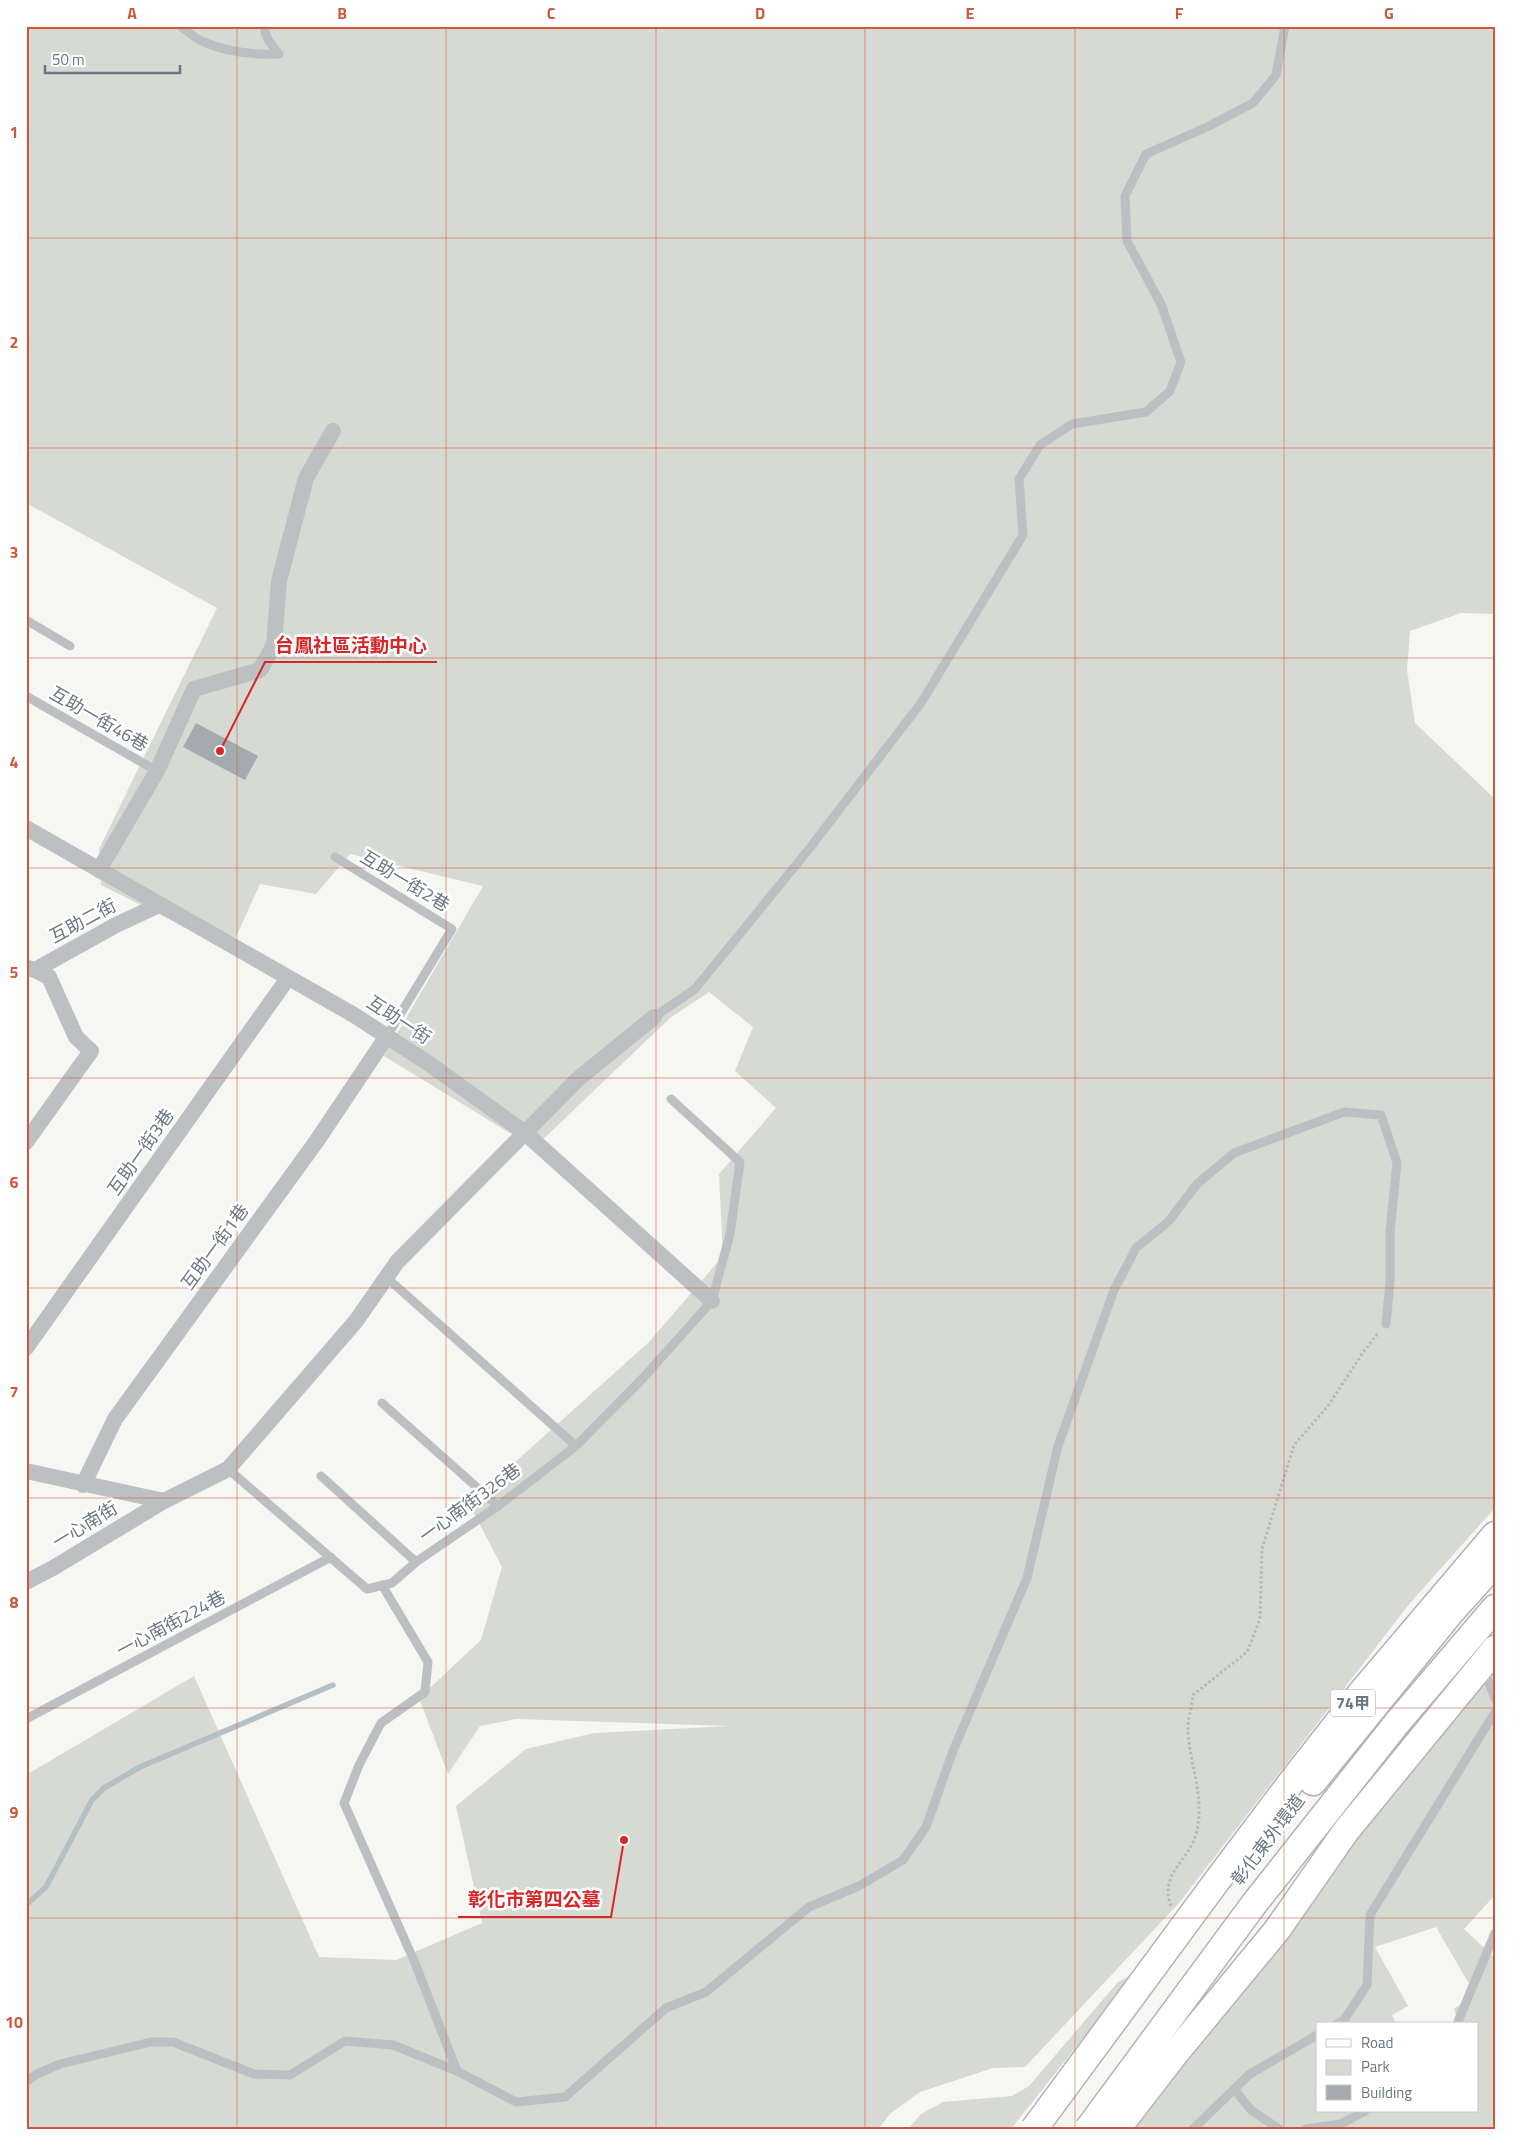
<svg xmlns="http://www.w3.org/2000/svg" width="1521" height="2155" font-family="'Titillium Web','Noto Sans TC',sans-serif">
<style>
.green{fill:#d6dad3;fill-rule:evenodd}
.lines{fill:none;stroke-linecap:round;stroke-linejoin:round}
.stream{stroke:#b4c0c3;stroke-width:5.5}
.building{fill:#a4abb0}
.primary-casing{stroke:#b0b4b7;stroke-width:29}
.path{stroke:#b6b9bc;stroke-width:3;stroke-dasharray:2.5 2.5;stroke-linecap:butt}
.service{stroke:#bcc0c3;stroke-width:9}
.minor{stroke:#bcc0c3;stroke-width:16}
.primary{stroke:#fff;stroke-width:26}
.primary-bridge-casing{stroke:#b0b4b7;stroke-width:29;stroke-linecap:butt}
.primary-bridge{stroke:#fff;stroke-width:26}
.grid{fill:none;stroke:#ce573c;stroke-width:1;stroke-opacity:0.55}
.labels{text-anchor:middle;stroke-width:5;stroke-linejoin:round;paint-order:stroke}
.shield{fill:#fff;stroke:#96a0a7;stroke-width:1}
.shield-label{font-size:16px;font-weight:bold;fill:#697781}
.street-label{font-size:18px;fill:#697781;stroke:#fff}
.leader{fill:none;stroke:#d62828;stroke-width:2}
.callout-dot{fill:#d62828;stroke:#fff;stroke-width:2}
.callout-label{font-size:19px;text-anchor:middle;font-weight:bold;fill:#d62828;stroke:#fff;stroke-width:5;stroke-linejoin:round;paint-order:stroke}
.neatline{fill:none;stroke:#ce573c;stroke-width:2}
.grid-label{font-size:16px;text-anchor:middle;font-weight:bold;fill:#ce573c}
</style>
<rect width="100%" height="100%" fill="#f6f6f3"/>
<g class="green">
<path d="M 26,26 L 1495,26 L 1495,614 L 1461,613 L 1410,631 L 1407,670 L 1415,723 L 1495,799 L 1495,1508 L 1410,1603 L 1179,1903 L 1025,2067 L 993,2068 L 920,2092 L 891,2113 L 878,2129 L 26,2129 L 26,1775 L 194,1676 L 319,1957 L 396,1960 L 482,1923 L 456,1806 L 526,1749 L 594,1733 L 730,1726 L 516,1719 L 480,1726 L 448,1774 L 419,1698 L 481,1640 L 502,1567 L 466,1498 L 514,1463 L 649,1342 L 723,1256 L 719,1174 L 776,1108 L 735,1071 L 753,1027 L 709,992 L 670,1018 L 534,1148 L 384,1056 L 483,886 L 350,854 L 316,894 L 260,884 L 230,950 L 101,885 L 99,849 L 217,608 L 26,503 Z"/>
<path d="M 1495,1652 L 1495,1895 L 1464,1929 L 1495,1958 L 1495,2129 L 1133,2129 ZM 1436,1927 L 1475,1994 L 1454,2009 L 1459,2024 L 1477,2024 L 1477,2111 L 1317,2111 L 1317,2024 L 1396,2024 L 1392,2015 L 1408,2006 L 1375,1947 Z"/>
<path d="M 1134,1974 L 1011,2129 L 908,2129 L 921,2114 L 943,2102 L 1012,2096 L 1029,2086 L 1118,1982 Z"/>
</g>
<g class="lines">
<path class="stream" d="M 26,1905 L 46,1887 L 92,1800 L 104,1788 L 140,1767 L 333,1685"/>
</g>
<path class="building" d="M 196,723 L 258,756 L 245,780 L 183,747 Z"/>
<g class="lines">
<g class="primary-casing">
<g id="primary">
<path d="M 1313,1782 L 1451,1612 L 1495,1563"/>
<path d="M 1219,1878 L 1289,1785 L 1361,1693 L 1495,1535"/>
<path d="M 1254,1904 L 1397,1723 L 1495,1608"/>
<path d="M 1277,1930 L 1346,1831 L 1495,1649"/>
</g>
</g>
<path class="path" d="M 1171,1906 C 1159,1873 1188,1863 1196,1834 C 1206,1798 1189,1765 1188,1729 C 1188,1718 1192,1706 1193,1695 L 1247,1652 L 1260,1619 L 1262,1549 L 1294,1445 L 1328,1406 L 1364,1351 L 1379,1332"/>
<g class="service">
<path d="M 180,26 C 188,31 195,39 204,42 C 227,52 254,55 279,54 C 273,46 263,37 265,26"/>
<path d="M 26,620 L 70,646"/>
<path d="M 26,696 L 157,771"/>
<path d="M 335,857 L 452,929 L 387,1036"/>
<path d="M 654,1017 L 695,989 L 809,849 L 921,703 L 1023,535 L 1019,479 L 1040,445 L 1072,424 L 1146,412 L 1170,391 L 1181,362 L 1161,304 L 1127,241 L 1125,196 L 1146,154 L 1207,127 L 1253,103 L 1276,75 L 1285,26"/>
<path d="M 386,1277 L 576,1446"/>
<path d="M 382,1403 L 498,1506"/>
<path d="M 228,1469 L 367,1589 L 392,1583 L 416,1562 L 498,1506 L 576,1446 L 643,1378 L 712,1301 L 730,1234 L 740,1162 L 671,1099"/>
<path d="M 321,1476 L 416,1562"/>
<path d="M 382,1585 L 428,1662 L 425,1692 L 381,1723 L 359,1765 L 344,1803 L 415,1963 L 457,2071"/>
<path d="M 1484,1669 L 1495,1699"/>
<path d="M 26,1719 L 331,1557"/>
<path d="M 1337,2024 L 1344,2020 L 1367,1985 L 1370,1915 L 1495,1712"/>
<path d="M 1457,2024 L 1495,1933"/>
<path d="M 26,2082 L 37,2074 L 60,2064 L 151,2042 L 173,2042 L 254,2074 L 290,2075 L 345,2041 L 393,2045 L 457,2071 L 516,2102 L 565,2097 L 666,2008 L 706,1992 L 809,1907 L 859,1886 L 903,1860 L 926,1827 L 953,1751 L 1027,1578 L 1058,1446 L 1114,1290 L 1136,1248 L 1168,1222 L 1197,1184 L 1234,1153 L 1344,1112 L 1381,1115 L 1397,1163 L 1390,1232 L 1390,1282 L 1386,1324"/>
<path d="M 1234,2089 L 1251,2110 L 1279,2129"/>
<path d="M 1193,2129 L 1250,2074 L 1317,2035"/>
<path d="M 1306,2129 L 1341,2124 L 1365,2111"/>
</g>
<g class="minor">
<path d="M 26,828 L 354,1015 L 428,1063 L 524,1132 L 712,1301"/>
<path d="M 99,870 L 157,771 L 194,689 L 260,670 L 274,645 L 279,581 L 306,478 L 333,431"/>
<path d="M 28,968 L 35,970 L 116,925 L 159,905"/>
<path d="M 26,1142 L 91,1051 L 76,1037 L 49,977 L 35,970"/>
<path d="M 26,1348 L 288,978"/>
<path d="M 26,1471 L 164,1501 L 228,1469 L 356,1321 L 397,1262 L 578,1079 L 654,1017"/>
<path d="M 83,1485 L 115,1419 L 316,1142 L 387,1036"/>
<path d="M 26,1582 L 53,1568 L 164,1501"/>
</g>
<use href="#primary" class="primary"/>
<g class="primary-bridge-casing">
<g id="primary-bridge">
<path d="M 1034,2129 L 1219,1878"/>
<path d="M 1088,2129 L 1254,1904"/>
<path d="M 1117,2129 L 1174,2055 L 1277,1930"/>
</g>
</g>
<use href="#primary-bridge" class="primary-bridge"/>
</g>
<path class="grid" d="M 237,26 L 237,2129M 446,26 L 446,2129M 656,26 L 656,2129M 865,26 L 865,2129M 1075,26 L 1075,2129M 1284,26 L 1284,2129M 26,238 L 1495,238M 26,448 L 1495,448M 26,658 L 1495,658M 26,868 L 1495,868M 26,1078 L 1495,1078M 26,1288 L 1495,1288M 26,1498 L 1495,1498M 26,1708 L 1495,1708M 26,1918 L 1495,1918"/>
<g class="labels">
<rect class="shield" x="1330.5" y="1689.5" width="45" height="27" rx="4"/>
<g class="shield-label">
<text x="1353" y="1709">74甲</text>
</g>
<g class="street-label">
<text transform="translate(99 719) rotate(30)" y="6">互助一街46巷</text>
<text transform="translate(405 881) rotate(31)" y="6">互助一街2巷</text>
<text transform="translate(83 921) rotate(-28)" y="6">互助二街</text>
<text transform="translate(399 1020) rotate(33)" y="6">互助一街</text>
<text transform="translate(141 1152) rotate(-55)" y="6">互助一街3巷</text>
<text transform="translate(215 1247) rotate(-54)" y="6">互助一街1巷</text>
<text transform="translate(470 1503) rotate(-36)" y="6">一心南街326巷</text>
<text transform="translate(85 1525) rotate(-31)" y="6">一心南街</text>
<text transform="translate(171 1624) rotate(-28)" y="6">一心南街224巷</text>
<text transform="translate(1268 1840) rotate(-53)" y="6">彰化東外環道</text>
</g>
</g>
<path class="leader" d="M220 751L265 662H437M624 1840L611 1917H458"/>
<g class="callout-dot">
<circle cx="220" cy="751" r="5"/>
<circle cx="624" cy="1840" r="5"/>
</g>
<g class="callout-label">
<text x="351" y="652">台鳳社區活動中心</text>
<text x="534" y="1906">彰化市第四公墓</text>
</g>
<rect width="1521" height="2155" fill="none" stroke="#ffffff" stroke-width="55"/>
<rect x="1316" y="2022" width="162" height="90" fill="#ffffff" stroke="#c3c9cd"/>
<rect x="1326" y="2039" width="25" height="8" fill="#ffffff" stroke="#c3c9cd"/>
<text x="1361" y="2048" font-size="15" fill="#697781">Road</text>
<rect x="1326" y="2060" width="25" height="15" fill="#d6dad3" stroke="#c3c9cd"/>
<text x="1361" y="2072" font-size="15" fill="#697781">Park</text>
<rect x="1326" y="2085" width="25" height="15" fill="#a4abb0" stroke="#c3c9cd"/>
<text x="1361" y="2098" font-size="15" fill="#697781">Building</text>
<path d="M45 65v8h135v-8" fill="none" stroke="#697781" stroke-width="2.5"/>
<text x="52" y="65" font-size="15" fill="#697781" stroke="#ffffff" stroke-width="4" paint-order="stroke">50 m</text>
<rect x="28" y="28" width="1466" height="2100" class="neatline"/>
<g class="grid-label">
<text x="132" y="19">A</text>
<text x="342" y="19">B</text>
<text x="551" y="19">C</text>
<text x="760" y="19">D</text>
<text x="970" y="19">E</text>
<text x="1179" y="19">F</text>
<text x="1389" y="19">G</text>
<text x="14" y="138">1</text>
<text x="14" y="348">2</text>
<text x="14" y="558">3</text>
<text x="14" y="768">4</text>
<text x="14" y="978">5</text>
<text x="14" y="1188">6</text>
<text x="14" y="1398">7</text>
<text x="14" y="1608">8</text>
<text x="14" y="1818">9</text>
<text x="14" y="2028">10</text>
</g>
</svg>
